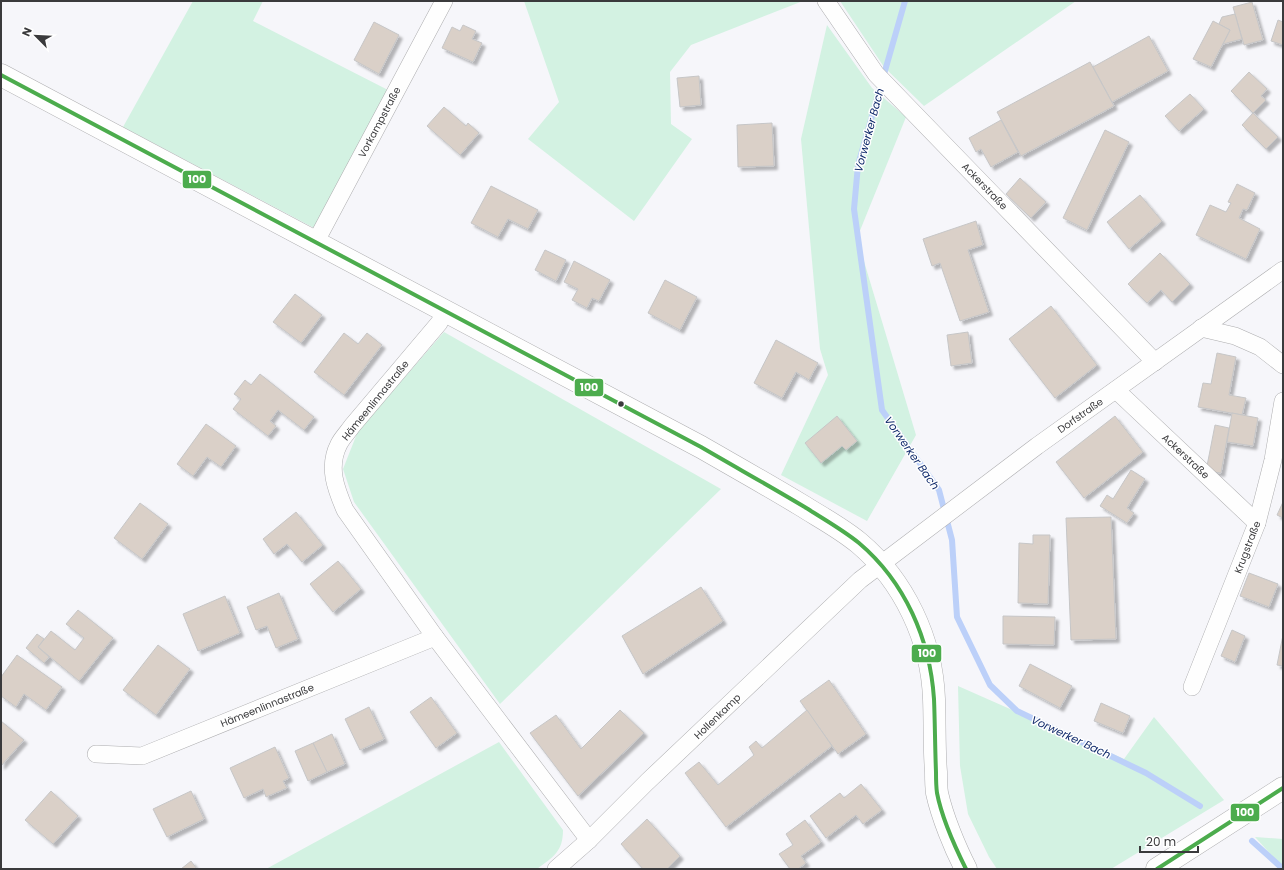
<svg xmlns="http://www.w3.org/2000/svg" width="1284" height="870" font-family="Poppins,sans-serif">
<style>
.green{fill:#d3f2e2}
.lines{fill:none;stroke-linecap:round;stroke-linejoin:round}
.stream{stroke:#bcd0f9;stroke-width:6}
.building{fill:#dad0c8;stroke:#c6c6c7;filter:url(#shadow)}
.street-casing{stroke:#adadaf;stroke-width:18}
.secondary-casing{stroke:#adadaf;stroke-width:23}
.street{stroke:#fefefe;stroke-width:17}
.secondary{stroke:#fefefe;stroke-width:22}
.bus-1-casing{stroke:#fff;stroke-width:7}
.bus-1{stroke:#4cac4d;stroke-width:4}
.bus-dot{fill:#3a3a3c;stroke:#fff;stroke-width:1.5}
.labels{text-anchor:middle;stroke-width:3;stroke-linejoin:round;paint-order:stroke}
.street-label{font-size:10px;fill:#3a3a3c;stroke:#fff}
.water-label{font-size:11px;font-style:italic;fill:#102a6b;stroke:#fff}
.line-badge{stroke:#fff;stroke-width:1.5}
.badge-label{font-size:11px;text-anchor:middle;font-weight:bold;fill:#fff}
</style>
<defs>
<filter id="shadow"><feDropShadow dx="3.5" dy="3.5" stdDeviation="1" flood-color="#0004"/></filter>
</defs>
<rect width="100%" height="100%" fill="#f6f6fa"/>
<g class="green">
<path d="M 193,1 L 263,1 L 253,21 L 388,90 L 316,229 L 123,127 Z"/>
<path d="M 524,1 L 803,1 L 691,45 L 670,72 L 671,124 L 692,139 L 634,221 L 528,139 L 559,102 Z"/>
<path d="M 840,1 L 1076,1 L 924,106 L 884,67 Z"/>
<path d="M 827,25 L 872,88 L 906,117 L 857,238 L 916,435 L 867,521 L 781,475 L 828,375 L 820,349 L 801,139 Z"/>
<path d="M 444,332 L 721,489 L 500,704 L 354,502 L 343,469 L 358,431 Z"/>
<path d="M 958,686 L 1124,759 L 1154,717 L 1224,800 L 1111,869 L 997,869 L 989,857 L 968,814 L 960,766 Z"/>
<path d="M 499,742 L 563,830 C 563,852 553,857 537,869 L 266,869 Z"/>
<path d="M 1255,837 L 1283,839 L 1283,868 Z"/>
</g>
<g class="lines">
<g class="stream">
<path d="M 905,1 L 858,165 L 854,209 L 882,410 L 939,490 L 952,540 L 957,617 L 990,685 L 1017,711 L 1146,773 L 1200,806"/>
<path d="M 1252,841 L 1283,869"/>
</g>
</g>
<g class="building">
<path d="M 1252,2 L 1263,40 L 1244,45 L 1233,7 Z"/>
<path d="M 1235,14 L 1242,39 L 1223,44 L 1230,30 L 1219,24 L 1222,17 Z"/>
<path d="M 1278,20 L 1283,22 L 1283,45 L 1271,41 Z"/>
<path d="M 1213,21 L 1230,30 L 1211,67 L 1193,59 Z"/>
<path d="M 374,22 L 399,35 L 379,74 L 354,60 Z"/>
<path d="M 463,25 L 476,31 L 472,39 L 482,43 L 473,62 L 442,48 L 452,27 L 460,31 Z"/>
<path d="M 1149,36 L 1168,71 L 1112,102 L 1093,67 Z"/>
<path d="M 1090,62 L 1114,106 L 1021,156 L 997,112 Z"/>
<path d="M 1249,72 L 1267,89 L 1261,96 L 1266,100 L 1253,113 L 1231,91 Z"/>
<path d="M 699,76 L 701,105 L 680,107 L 677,78 Z"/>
<path d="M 1190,94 L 1204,109 L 1179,131 L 1165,116 Z"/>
<path d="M 444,107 L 466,126 L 468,123 L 479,133 L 460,155 L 427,126 Z"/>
<path d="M 1253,113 L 1278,137 L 1266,149 L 1242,125 Z"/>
<path d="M 1001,120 L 1018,152 L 991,167 L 981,149 L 976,152 L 969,138 Z"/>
<path d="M 772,123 L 774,166 L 738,167 L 737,125 Z"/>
<path d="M 1105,130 L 1129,142 L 1087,230 L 1063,218 Z"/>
<path d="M 1020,178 L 1046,202 L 1031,218 L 1006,194 Z"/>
<path d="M 1237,184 L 1255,193 L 1247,210 L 1243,209 L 1239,218 L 1260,229 L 1246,259 L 1196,235 L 1210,205 L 1226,212 L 1231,203 L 1228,202 Z"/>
<path d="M 491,186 L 538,210 L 528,229 L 508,219 L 498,237 L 471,223 Z"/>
<path d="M 1140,195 L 1162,221 L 1129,249 L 1107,222 Z"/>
<path d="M 976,221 L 983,245 L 968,250 L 989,312 L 960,321 L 940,263 L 932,266 L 923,239 Z"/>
<path d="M 545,250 L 566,260 L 556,281 L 535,270 Z"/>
<path d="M 1160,253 L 1190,284 L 1172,302 L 1161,290 L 1147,303 L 1128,284 Z"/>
<path d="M 574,261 L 610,280 L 599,301 L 592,298 L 587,308 L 572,300 L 578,289 L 564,282 Z"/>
<path d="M 665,280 L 697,297 L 680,330 L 648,313 Z"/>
<path d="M 295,294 L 322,315 L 301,343 L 273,322 Z"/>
<path d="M 1051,306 L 1097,365 L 1055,398 L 1009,339 Z"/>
<path d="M 968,332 L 972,363 L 951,366 L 947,335 Z"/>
<path d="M 344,333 L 358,344 L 367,333 L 382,345 L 344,395 L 314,372 Z"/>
<path d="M 776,340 L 818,363 L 809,380 L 796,372 L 782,398 L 754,383 Z"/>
<path d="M 1217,353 L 1236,357 L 1229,395 L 1246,398 L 1242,415 L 1198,407 L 1203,383 L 1211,384 Z"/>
<path d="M 260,374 L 314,417 L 304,430 L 278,410 L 270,421 L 276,426 L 268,436 L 233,409 L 241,399 L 234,394 L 245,380 L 251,385 Z"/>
<path d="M 1232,413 L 1258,418 L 1253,446 L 1227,442 Z"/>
<path d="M 837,416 L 857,441 L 846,450 L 842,446 L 821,463 L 805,443 Z"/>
<path d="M 1115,416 L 1143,452 L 1084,498 L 1056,462 Z"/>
<path d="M 206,424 L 236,446 L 221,467 L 207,457 L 193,476 L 177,464 Z"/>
<path d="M 1215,425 L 1229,428 L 1221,473 L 1206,471 Z"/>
<path d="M 1131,470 L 1145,479 L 1127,508 L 1134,513 L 1127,523 L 1100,506 L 1107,495 L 1113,499 Z"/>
<path d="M 1283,502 L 1283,518 L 1277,515 Z"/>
<path d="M 140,503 L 168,524 L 142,559 L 114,538 Z"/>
<path d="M 296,512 L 323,545 L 302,562 L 287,544 L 274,554 L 263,539 Z"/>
<path d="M 1111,517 L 1116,639 L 1071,640 L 1066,518 Z"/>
<path d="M 1033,535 L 1050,535 L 1048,604 L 1018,603 L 1019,543 L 1033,544 Z"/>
<path d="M 338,561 L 361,589 L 333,612 L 310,584 Z"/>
<path d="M 1249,573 L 1278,584 L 1269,607 L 1240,596 Z"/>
<path d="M 701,587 L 723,621 L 643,674 L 622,636 Z"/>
<path d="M 279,593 L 298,639 L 276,648 L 267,626 L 256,630 L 247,607 Z"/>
<path d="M 225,596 L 240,633 L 198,651 L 183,614 Z"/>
<path d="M 78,610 L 113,638 L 79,681 L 38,647 L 51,631 L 75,650 L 84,638 L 66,624 Z"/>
<path d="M 1003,616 L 1055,617 L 1054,645 L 1003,644 Z"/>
<path d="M 1232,630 L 1245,636 L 1235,662 L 1221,656 Z"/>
<path d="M 37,634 L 44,639 L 38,647 L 49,657 L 44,663 L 26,648 Z"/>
<path d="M 1283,635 L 1283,666 L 1277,665 Z"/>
<path d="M 158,645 L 190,669 L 156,715 L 123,690 Z"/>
<path d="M 17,655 L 62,687 L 46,710 L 24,694 L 16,707 L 1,696 L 1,677 Z"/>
<path d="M 1030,664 L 1072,686 L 1060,708 L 1019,686 Z"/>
<path d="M 829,680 L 866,734 L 838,754 L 800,701 Z"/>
<path d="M 431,697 L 457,733 L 436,748 L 410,712 Z"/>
<path d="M 1101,703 L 1130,716 L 1123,733 L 1094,721 Z"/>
<path d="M 369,707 L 384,739 L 360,750 L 345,719 Z"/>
<path d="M 620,710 L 644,733 L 578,796 L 530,733 L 556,715 L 581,749 Z"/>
<path d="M 807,710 L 832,746 L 726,827 L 685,773 L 699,762 L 718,785 L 754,755 L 749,747 L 756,741 L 762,748 Z"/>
<path d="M 1,721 L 24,740 L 1,766 Z"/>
<path d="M 332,734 L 345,764 L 327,772 L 313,743 Z"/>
<path d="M 313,743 L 327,772 L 308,781 L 295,751 Z"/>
<path d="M 275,747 L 289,778 L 283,781 L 287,788 L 266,797 L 263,789 L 244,798 L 230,768 Z"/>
<path d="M 861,784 L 882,810 L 863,824 L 856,815 L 826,838 L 810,816 L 840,793 L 844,798 Z"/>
<path d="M 51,791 L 78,816 L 53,844 L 25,820 Z"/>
<path d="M 191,791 L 204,819 L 167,837 L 153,809 Z"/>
<path d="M 647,819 L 680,856 L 667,869 L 643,869 L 621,844 Z"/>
<path d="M 805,820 L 821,842 L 801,856 L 806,863 L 798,869 L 790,869 L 779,854 L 793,845 L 786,834 Z"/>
<path d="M 191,861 L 197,869 L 181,869 Z"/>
</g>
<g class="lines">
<g class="street-casing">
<g id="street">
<path d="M 826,1 L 876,74 L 1155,362"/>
<path d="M 315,243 L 444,1"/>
<path d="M 445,312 L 439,323 L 352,426 C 348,432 342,438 339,444 C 327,467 336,489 345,510 L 435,637 L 589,840"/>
<path d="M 1201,328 L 1235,336 L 1260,347 L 1283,365"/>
<path d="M 1116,390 L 1257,523"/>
<path d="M 1192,687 L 1257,523 L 1273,460 L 1283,401"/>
<path d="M 96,754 L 142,756 L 435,637"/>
<path d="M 556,869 L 589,840 L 647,782 L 860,580 L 1037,446 L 1283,270"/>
</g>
</g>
<g class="secondary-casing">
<g id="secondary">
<path d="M 1,75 L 701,447 C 734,466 768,485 801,505 C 820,517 841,528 859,543 C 904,581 932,640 934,699 C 935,723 934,748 936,772 C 936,779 936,786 937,793 C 942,816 955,848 966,869"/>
<path d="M 1157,869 L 1283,788"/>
</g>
</g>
<use href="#street" class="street"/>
<use href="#secondary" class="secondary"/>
<g class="bus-1-casing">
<g id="bus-1">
<path d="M 1,75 L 701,447 C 737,468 773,488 808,509 C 825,520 843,530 859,543 C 905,582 930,639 934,699 C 935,723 935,748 936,772 C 936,779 936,786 937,793 C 942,819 954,845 966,869"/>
<path d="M 1157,869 L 1283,788"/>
</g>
</g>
<use href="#bus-1" class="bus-1"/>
</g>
<circle class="bus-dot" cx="621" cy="404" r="3.5"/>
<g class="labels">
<g class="street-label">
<text transform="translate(379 122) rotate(-62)" y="4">Vorkampstraße</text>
<text transform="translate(985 186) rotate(46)" y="4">Ackerstraße</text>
<text transform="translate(375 400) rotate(-51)" y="4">Hämeenlinnastraße</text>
<text transform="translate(1080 415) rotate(-35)" y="4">Dorfstraße</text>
<text transform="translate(1186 456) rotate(43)" y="4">Ackerstraße</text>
<text transform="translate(1247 547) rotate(-69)" y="4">Krugstraße</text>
<text transform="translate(267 705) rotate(-22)" y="4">Hämeenlinnastraße</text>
<text transform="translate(717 716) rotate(-44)" y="4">Hollenkamp</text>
</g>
<g class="water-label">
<text transform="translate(869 130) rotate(-75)" y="4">Vorwerker Bach</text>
<text transform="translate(912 453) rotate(55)" y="4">Vorwerker Bach</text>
<text transform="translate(1071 737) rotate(25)" y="4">Vorwerker Bach</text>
</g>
</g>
<g class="line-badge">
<rect x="182" y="170" width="30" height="19" rx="4" fill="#4cac4d"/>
<rect x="574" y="378" width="30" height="19" rx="4" fill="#4cac4d"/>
<rect x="911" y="644" width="31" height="19" rx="4" fill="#4cac4d"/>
<rect x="1230" y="803" width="30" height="19" rx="4" fill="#4cac4d"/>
</g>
<g class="badge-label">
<text x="197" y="183">100</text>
<text x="589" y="391">100</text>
<text x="927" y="657">100</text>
<text x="1245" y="816">100</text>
</g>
<rect width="1284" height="870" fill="none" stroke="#3a3a3c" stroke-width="4"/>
<g transform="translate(36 36) rotate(294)" stroke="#ffffff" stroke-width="3" paint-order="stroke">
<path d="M0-3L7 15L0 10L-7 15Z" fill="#3a3a3c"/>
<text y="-6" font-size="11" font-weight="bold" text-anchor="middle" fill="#3a3a3c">N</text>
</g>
<path d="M1140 846v6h58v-6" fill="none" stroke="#3a3a3c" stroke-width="2"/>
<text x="1146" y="846" font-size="12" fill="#3a3a3c" stroke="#ffffff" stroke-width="3" paint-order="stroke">20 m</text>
</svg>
